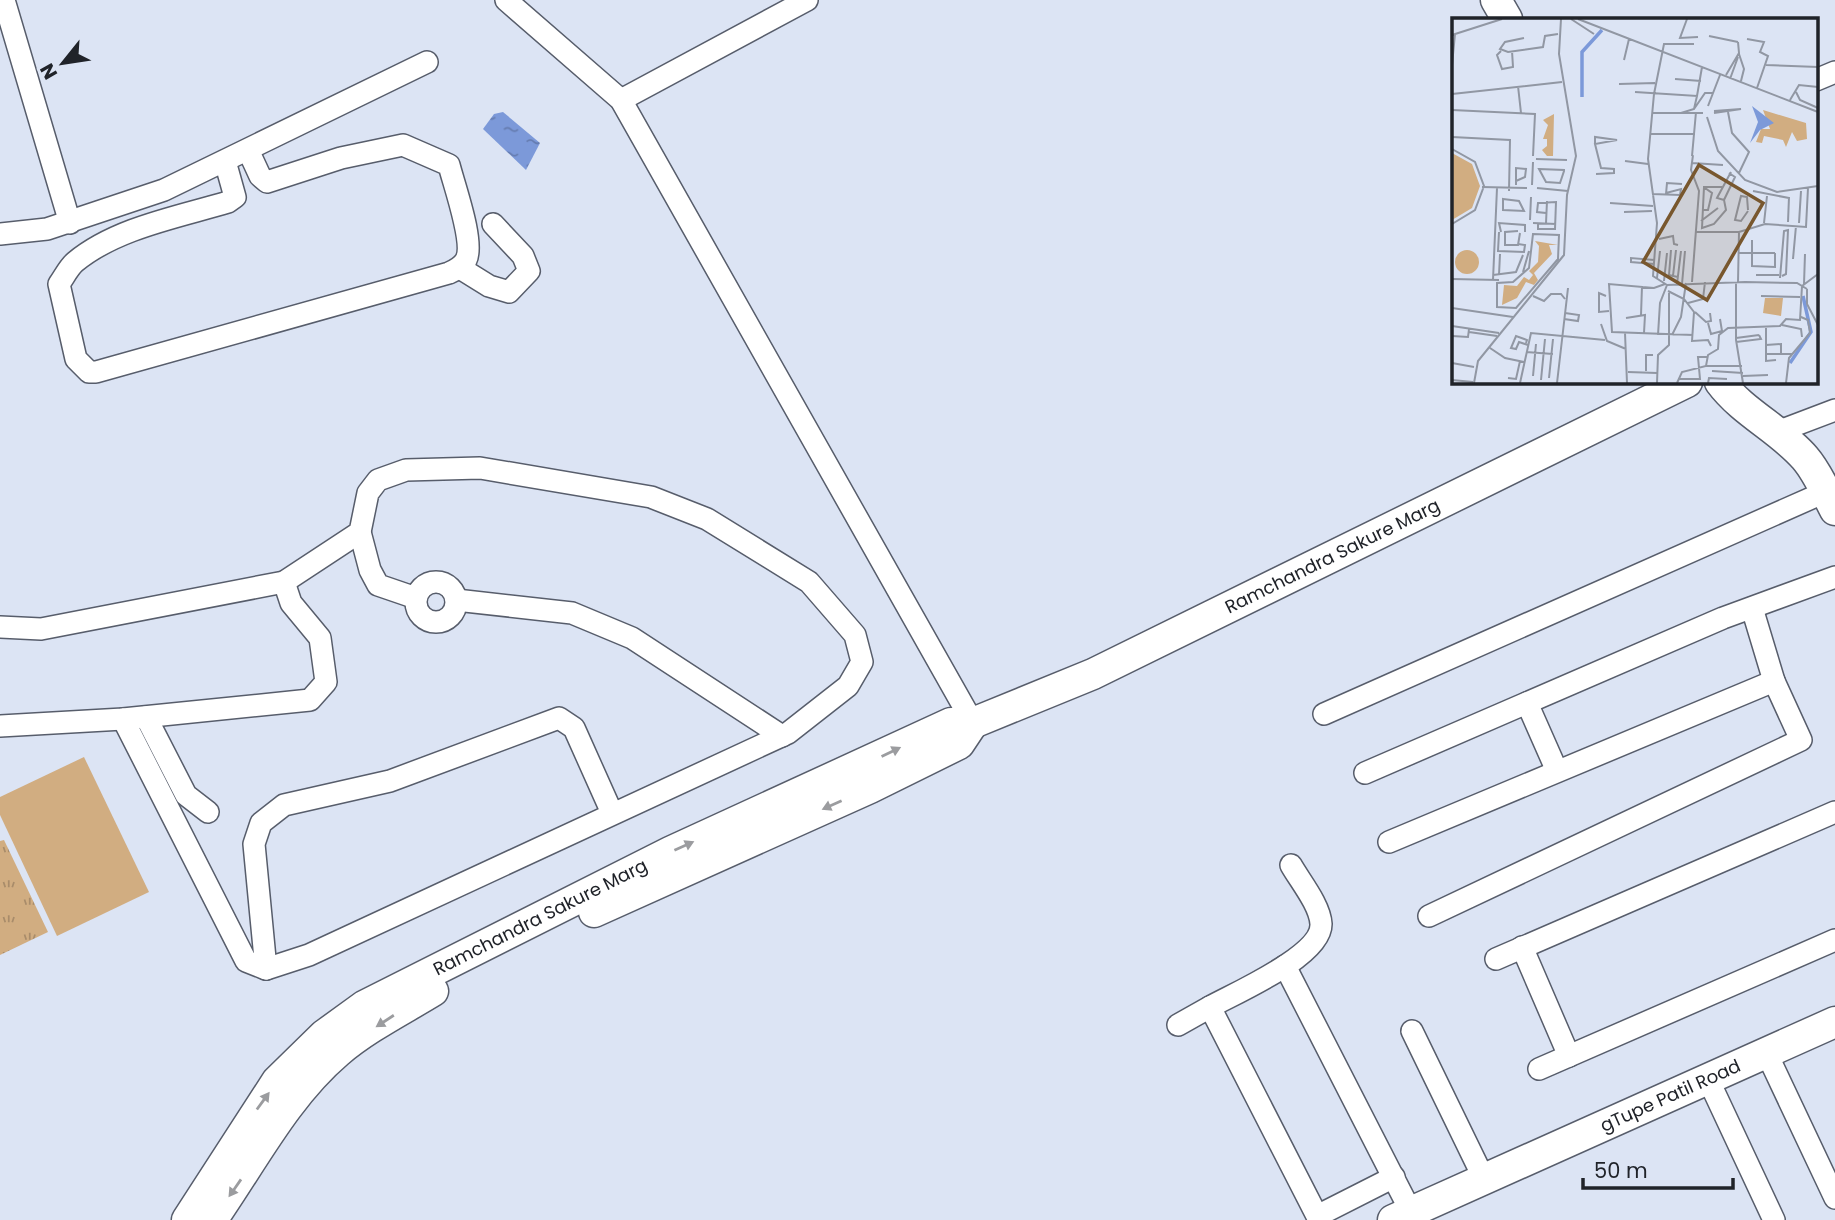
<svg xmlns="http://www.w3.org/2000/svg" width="1835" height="1220" font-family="Poppins,sans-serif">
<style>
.park{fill:url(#park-tufts)}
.garden{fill:#d1ad81}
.water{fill:url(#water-ripples)}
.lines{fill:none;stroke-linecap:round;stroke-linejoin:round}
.street-casing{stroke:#575d6b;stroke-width:24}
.secondary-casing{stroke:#575d6b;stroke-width:33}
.street{stroke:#fff;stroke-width:21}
.secondary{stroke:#fff;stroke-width:30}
.oneway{fill:#9b9c9f}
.labels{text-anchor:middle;stroke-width:5;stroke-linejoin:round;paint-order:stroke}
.street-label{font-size:18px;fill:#202329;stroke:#dce4f4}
.inset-river{fill:none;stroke:#7c99d9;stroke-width:3.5}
.inset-road{fill:none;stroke:#9197a3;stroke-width:2}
.view{fill:#78572e;fill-opacity:0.15;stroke:#78572e;stroke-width:3.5}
.inset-edge{fill:none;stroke:#202329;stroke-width:3.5}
</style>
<defs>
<pattern id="park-tufts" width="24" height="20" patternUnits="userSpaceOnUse" patternTransform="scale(1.75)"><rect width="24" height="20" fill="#d1ad81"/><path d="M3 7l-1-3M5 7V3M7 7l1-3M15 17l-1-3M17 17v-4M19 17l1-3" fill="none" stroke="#a98c6a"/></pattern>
<pattern id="water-ripples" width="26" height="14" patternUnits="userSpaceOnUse" patternTransform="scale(1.75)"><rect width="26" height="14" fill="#7c99d9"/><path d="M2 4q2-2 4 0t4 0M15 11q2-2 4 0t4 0" fill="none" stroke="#657cb0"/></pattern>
</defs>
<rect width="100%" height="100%" fill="#dce4f4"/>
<path class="park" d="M 4,840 L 48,932 L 0,955 L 0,841 Z"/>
<path class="garden" d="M 84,757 L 149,892 L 57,936 L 0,815 L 0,797 Z"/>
<path class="water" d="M 503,112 L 540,143 L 526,170 L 483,129 L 494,114 Z"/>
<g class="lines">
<g class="street-casing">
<g id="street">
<path d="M 4,0 L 70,223"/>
<path d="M 506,0 L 621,100 L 973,723"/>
<path d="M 1816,80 L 1835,72"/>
<path d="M 621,100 L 807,0"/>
<path d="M 225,161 L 235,197 L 228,202 C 178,217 116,228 75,262 C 69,267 64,277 59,284 L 76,359 L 89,372 L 96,372 L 449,273 C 456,270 462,267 466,260 C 475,243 454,185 449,165 L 403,145 L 341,158 L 267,182 L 260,176 L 248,150"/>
<path d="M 0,234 L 47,229 L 164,190 L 427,62"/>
<path d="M 460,268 L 489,286 L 509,292 L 529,271 L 523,256 L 493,224"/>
<path d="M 1777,432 L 1835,410"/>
<path d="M 360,532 L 370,570 L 378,585 L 416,598"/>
<circle cx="436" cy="602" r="20"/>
<path d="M 456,600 L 572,613 L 632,638 L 782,736"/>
<path d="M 0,627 L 41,629 L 284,582 L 360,532 L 368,493 L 378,480 L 406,470 L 480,468 L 651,497 L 707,519 L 809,582 L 855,635 L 862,662 L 848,686 L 788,733 L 309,955 L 266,969 L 246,961 L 123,719"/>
<path d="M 1527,703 L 1557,771"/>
<path d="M 1324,714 L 1825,492"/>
<path d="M 146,717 L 186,795 L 208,812"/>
<path d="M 0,726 L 123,719 L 310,700 L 326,682 L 320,638 L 291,603 L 284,582"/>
<path d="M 1365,773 L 1723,618 L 1835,577"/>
<path d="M 1389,842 L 1774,681 L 1752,608"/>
<path d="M 1291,865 C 1300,881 1320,905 1321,924 C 1322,956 1235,993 1210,1007 L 1317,1216 L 1394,1177"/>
<path d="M 1429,916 L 1801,740 L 1774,681"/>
<path d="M 1522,947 L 1569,1056"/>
<path d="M 1496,959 L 1835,812"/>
<path d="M 1285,966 L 1411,1212"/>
<path d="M 266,969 L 254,844 L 261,823 L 284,805 L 390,781 L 559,718 L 574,728 L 612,813"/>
<path d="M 1178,1025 L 1210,1007"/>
<path d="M 1412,1031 L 1484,1179"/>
<path d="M 1767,1054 L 1835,1198"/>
<path d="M 1539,1069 L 1835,940"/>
<path d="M 1708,1079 L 1774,1220"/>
</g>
</g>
<g class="secondary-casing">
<g id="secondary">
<path d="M 1496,0 L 1507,19"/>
<path d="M 1720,382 C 1743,413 1780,429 1805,458 C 1818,473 1826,493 1835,510"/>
<path d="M 594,912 L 870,788 L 959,744 L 973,723"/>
<path id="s1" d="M 187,1220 L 277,1081 L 324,1035 L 364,1006 L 670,852 L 951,723 L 973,723 L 1093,674 L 1687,382"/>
<path d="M 212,1220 C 252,1163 285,1097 338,1052 C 366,1028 402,1010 433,991"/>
<path id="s2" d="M 1393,1220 L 1835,1022"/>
</g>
</g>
<use href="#street" class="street"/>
<use href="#secondary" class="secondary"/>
</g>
<defs><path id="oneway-solid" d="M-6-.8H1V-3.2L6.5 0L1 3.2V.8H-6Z" transform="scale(1.75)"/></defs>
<g class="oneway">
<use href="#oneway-solid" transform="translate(891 752) rotate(-26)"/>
<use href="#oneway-solid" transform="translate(832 805) rotate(156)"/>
<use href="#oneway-solid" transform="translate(684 846) rotate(-24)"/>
<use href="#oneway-solid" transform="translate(385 1021) rotate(147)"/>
<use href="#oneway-solid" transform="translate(263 1101) rotate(-54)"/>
<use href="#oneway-solid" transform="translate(235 1188) rotate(125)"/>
</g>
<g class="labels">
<g class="street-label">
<text dy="6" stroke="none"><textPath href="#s1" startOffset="1351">Ramchandra Sakure Marg</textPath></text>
<text dy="6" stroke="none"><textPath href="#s1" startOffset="478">Ramchandra Sakure Marg</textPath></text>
<text dy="6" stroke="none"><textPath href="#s2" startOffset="304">gTupe Patil Road</textPath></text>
</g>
</g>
<g transform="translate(1452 18)">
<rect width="366" height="366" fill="#dce4f4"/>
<path d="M 311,92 L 354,105 L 355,121 L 345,123 L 340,114 L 334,129 L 331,122 L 312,118 L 310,125 L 304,124 L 309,111 L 318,111 ZM 102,96 L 101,138 L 95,138 L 90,132 L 95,128 L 95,121 L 91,121 L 96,107 L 91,102 ZM 0,135 L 20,146 L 28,168 L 20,190 L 0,202 ZM 83,223 L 106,227 L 97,227 L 100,236 L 82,255 L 86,262 L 82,267 L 74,264 L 65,280 L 50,287 L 52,267 L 65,268 L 72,259 L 77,262 L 81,257 L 77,253 L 86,244 L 87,228 ZM3 244a12 12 0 1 1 24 0a12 12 0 1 1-24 0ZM 313,280 L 331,280 L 329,298 L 311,295 Z" fill="#d1ad81"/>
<path d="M 300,88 L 322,105 L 308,112 L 298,125 L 306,104 Z" fill="#7c99d9"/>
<path class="inset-river" d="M 130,79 L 130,34 L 150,12M 338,345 L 359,314 L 351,278"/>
<path class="inset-road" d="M 119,1 L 142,16M 126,1 L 366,94M 235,1 L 228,20 L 246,19M 0,17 L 50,1M 257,18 L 286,24M 72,20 L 53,24 L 48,31 L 56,34 L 91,29 L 93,18 L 106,16M 295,21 L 312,24 L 308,34 L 316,38 L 305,70M 49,33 L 45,37 L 50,51 L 61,49 L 60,33M 287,36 L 292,51 L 289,63M 172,42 L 177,21M 0,47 L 3,16M 314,47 L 366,49M 274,57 L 287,35 L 286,24M 223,61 L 249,63M 278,61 L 286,39M 167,66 L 203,65M 66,68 L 69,95M 183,74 L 245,78 L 250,49M 344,74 L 348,82 L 366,90M 0,76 L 110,64M 338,82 L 347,67 L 366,69M 256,88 L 268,57M 242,91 L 253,75 L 261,75M 0,92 L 83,96 L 81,138M 276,94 L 280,115 L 297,134 L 287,155M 200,95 L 251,95M 229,95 L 242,91 L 245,78M 262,95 L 289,91 L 262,93M 255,99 L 266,133 L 293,162 L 325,174 L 366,168M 198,116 L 243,116M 0,119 L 58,122 L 57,173M 143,126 L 143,119 L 165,122 L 143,126 L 149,150 L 162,151 L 162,155 L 144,156M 0,131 L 23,144 L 32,168 L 23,192 L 0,206M 240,138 L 244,94M 84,141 L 115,142M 173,143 L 196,146M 240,145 L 271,147M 87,151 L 112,152 L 112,153 L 108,165 L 94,164 ZM 64,167 L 64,150 L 74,151 L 73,159 L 64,163M 80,167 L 81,144M 30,169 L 75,170M 270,169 L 252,169 L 250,210 L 262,206 L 274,192 L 272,182 L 283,159 L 277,155M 85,170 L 116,173M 301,173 L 337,180M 200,176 L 228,177 L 229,171 L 214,175M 214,176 L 215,165 L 230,166M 51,181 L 67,183 L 72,193 L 51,192 ZM 272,182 L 265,180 L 279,154M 158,185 L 201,188M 250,192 L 256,192 L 260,175 L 253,170M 296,193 L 289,203 L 283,202 L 289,178 L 295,179 L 296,192M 172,194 L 200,193M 78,202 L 79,179M 249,203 L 266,190M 336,204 L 337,179M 81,205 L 104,206M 86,205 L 86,211 L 103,211 L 104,184 L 86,185 L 85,194 L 94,195M 94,205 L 95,183M 312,205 L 315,178M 347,205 L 349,173M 66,213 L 53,214 L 53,227 L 66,227 L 68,215M 47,214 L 46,233 L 72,234 L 73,227 L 66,226M 49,214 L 47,205 L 73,207 L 73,214M 243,214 L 287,214 L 313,206 L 354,209 L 356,170M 81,216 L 107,217 L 106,241 L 64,290 L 45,289 L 45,265 L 61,264 L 77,250 ZM 207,221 L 221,218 L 222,226 L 226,227M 300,222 L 300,248 L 323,249 L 323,235M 219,232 L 217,257 L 221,258M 224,232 L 221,258 L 226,259M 287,235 L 323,235M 341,241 L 344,208M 202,246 L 179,244 L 179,240 L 202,242M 71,254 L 77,233M 41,257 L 64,254 L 71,237M 47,257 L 48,236M 304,257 L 327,257M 205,260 L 208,233M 328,260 L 332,213 L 336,212 L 334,256 L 330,258M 0,261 L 47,262M 41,262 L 45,170M 212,263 L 215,235M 240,264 L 247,173 L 239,152 L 241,137M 284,264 L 284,322 L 291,365M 286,264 L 287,214M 213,266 L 202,270 L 157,266 L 160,314 L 241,317M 225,266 L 229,233M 230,266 L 233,233M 352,266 L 353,236M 215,267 L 201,258 L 205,205 L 196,141 L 202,76 L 212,26 L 242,26M 215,267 L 293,264 L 345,265 L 355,271M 355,271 L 355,286 L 366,307M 216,273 L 232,281 L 242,294 L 240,323 L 256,322 L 259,328M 81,278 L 92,283 L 99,276 L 109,276 L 113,281M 154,278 L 147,275 L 147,294 L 157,293M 309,278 L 348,279M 236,285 L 251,281 L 253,264M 0,290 L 61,299M 243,294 L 254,304 L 259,303 L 258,295M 189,297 L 190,268M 174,300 L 193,297 L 192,315M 112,301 L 126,303 L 127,297 L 113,295M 256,305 L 259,316 L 270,313 L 268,301M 149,306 L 155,323 L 174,331M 330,307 L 349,311 L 350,319M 0,308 L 47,315M 314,308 L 314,343 L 324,342M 17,314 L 45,318M 173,315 L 175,365M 206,317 L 208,285 L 215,267M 220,317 L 229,299 L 234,265M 0,318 L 16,319 L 17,311M 284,320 L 307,317M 284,324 L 309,321 L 307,317M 74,325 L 75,322 L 64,318 L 59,330 L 64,331 L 67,324 L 76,327M 314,327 L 329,326 L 329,336M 38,330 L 53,340 L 72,344M 74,334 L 101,336M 314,336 L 340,336M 0,345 L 22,349M 254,348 L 290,348M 194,353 L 194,337 L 201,337M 260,353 L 291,355M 176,354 L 205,355M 81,358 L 84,326M 291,358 L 316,357M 56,360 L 64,361 L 68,343M 97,360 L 101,321M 227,361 L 248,361 L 246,339 L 255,339M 0,362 L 21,364M 89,362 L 93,321M 22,365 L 26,343 L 112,237 L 115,177 L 124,138 L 107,36 L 109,1M 68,365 L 79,315 L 153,322M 105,365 L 116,270M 205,365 L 206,337 L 217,327 L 217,275M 225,365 L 230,354 L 254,348 L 256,337 L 266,331 L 267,317 L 276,310 L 328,308 L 334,301 L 348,302 L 350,268 L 366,256M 256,365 L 257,360 L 275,361M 334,365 L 337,340 L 358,315 L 356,302 L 349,299"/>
<path class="view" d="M 247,147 L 311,185 L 255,282 L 191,244 Z"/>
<rect width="366" height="366" class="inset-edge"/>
</g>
<g transform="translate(63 63) rotate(240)" stroke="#dce4f4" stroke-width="5" paint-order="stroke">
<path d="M0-5L12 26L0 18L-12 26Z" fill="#202329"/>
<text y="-10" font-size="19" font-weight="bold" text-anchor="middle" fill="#202329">N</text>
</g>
<path d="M1583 1178v10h150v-10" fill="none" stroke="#202329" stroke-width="3.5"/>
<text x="1594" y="1178" font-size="21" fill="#202329" stroke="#dce4f4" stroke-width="5" paint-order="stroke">50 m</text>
</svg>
